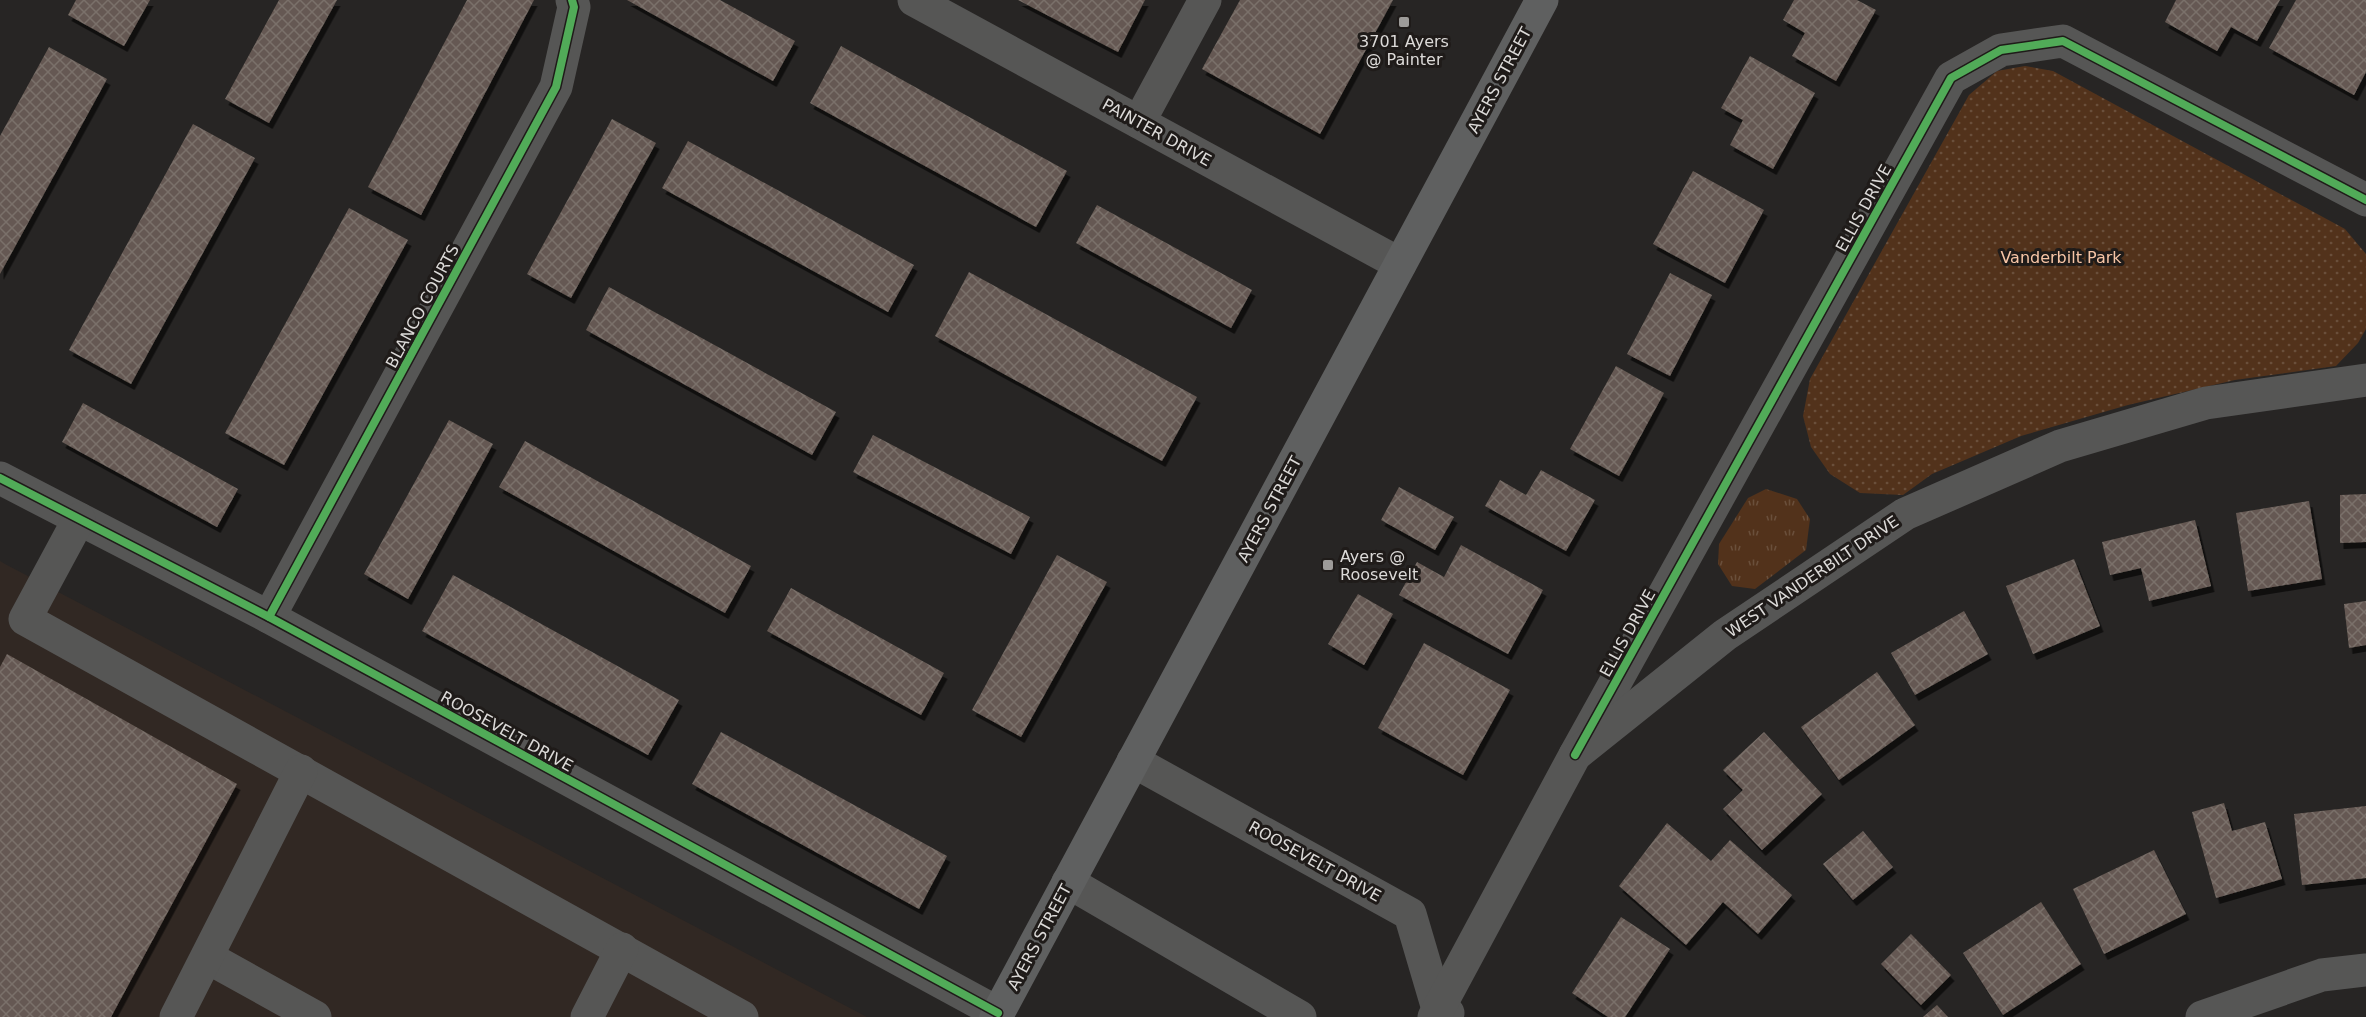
<svg xmlns="http://www.w3.org/2000/svg" width="2366" height="1017" font-family="'DejaVu Sans',sans-serif">
<style>
.built{fill:#312823}
.grass{fill:url(#grass-tufts)}
.park{fill:url(#park-dots)}
.building{fill:url(#building-cross-hatch);filter:url(#shadow)}
.lines{fill:none;stroke-linecap:round;stroke-linejoin:round}
.minor{stroke:#565655;stroke-width:33}
.major{stroke:#5f6060;stroke-width:33}
.cycleway-casing{stroke:#1f1b19;stroke-width:11}
.cycleway{stroke:#51ab58;stroke-width:8}
.poi-dot{fill:#9d9b99;stroke:#1f1b19;stroke-width:2}
.labels{text-anchor:middle;stroke-width:6;stroke-linejoin:round;paint-order:stroke}
.poi-label{font-size:16px;fill:#dcdad8;stroke:#1f1b19}
.street-label{font-size:16px;fill:#dcdad8;stroke:#1f1b19}
.park-label{font-size:16px;fill:#f7c5a6;stroke:#1f1b19}
</style>
<defs>
<pattern id="grass-tufts" width="24" height="20" patternUnits="userSpaceOnUse" patternTransform="scale(1.5)"><rect width="24" height="20" fill="#52321b"/><path d="M3 7l-1-3M5 7V3M7 7l1-3M15 17l-1-3M17 17v-4M19 17l1-3" fill="none" stroke="#6a4f3b"/></pattern>
<pattern id="park-dots" width="8" height="8" patternUnits="userSpaceOnUse" patternTransform="scale(1.5)"><rect width="8" height="8" fill="#52321b"/><path d="M2 2h.1M6 6h.1" fill="none" stroke="#6a4f3b" stroke-width="1.8" stroke-linecap="round"/></pattern>
<pattern id="building-cross-hatch" width="8" height="8" patternUnits="userSpaceOnUse" patternTransform="scale(1.5)"><rect width="8" height="8" fill="#655952"/><path d="M0 0l8 8M0 8l8-8" fill="none" stroke="#7a706a"/></pattern>
<filter id="shadow"><feDropShadow dx="3.5" dy="6" stdDeviation="0" flood-color="#0009"/></filter>
</defs>
<rect width="100%" height="100%" fill="#272524"/>
<path class="built" d="M 0,561 L 5,564 L 867,1017 L 0,1017 Z"/>
<path class="grass" d="M 1766,489 L 1797,499 L 1810,519 L 1806,550 L 1755,589 L 1732,586 L 1718,564 L 1719,544 L 1748,498 Z"/>
<path class="park" d="M 2025,66 L 2053,71 L 2345,229 L 2366,254 L 2366,329 L 2358,343 L 2336,366 L 2235,380 L 2128,405 L 2021,436 L 1932,474 L 1903,495 L 1860,493 L 1830,474 L 1811,447 L 1803,416 L 1810,379 L 1969,95 L 1997,71 Z"/>
<g class="building">
<path d="M 76,0 L 150,0 L 124,46 L 68,15 Z"/>
<path d="M 279,0 L 337,0 L 269,123 L 225,99 Z"/>
<path d="M 467,0 L 534,0 L 421,215 L 368,187 Z"/>
<path d="M 627,0 L 720,0 L 795,41 L 773,81 Z"/>
<path d="M 1018,0 L 1145,0 L 1118,52 Z"/>
<path d="M 1240,0 L 1393,0 L 1320,134 L 1202,69 Z"/>
<path d="M 1794,0 L 1857,0 L 1876,10 L 1836,81 L 1792,56 L 1805,33 L 1783,20 Z"/>
<path d="M 2176,0 L 2280,0 L 2257,41 L 2231,27 L 2217,51 L 2165,22 Z"/>
<path d="M 2296,0 L 2366,0 L 2366,72 L 2354,95 L 2269,48 Z"/>
<path d="M 841,46 L 1067,171 L 1036,227 L 810,103 Z"/>
<path d="M 49,47 L 107,79 L 0,274 L 0,136 Z"/>
<path d="M 1750,56 L 1815,93 L 1773,169 L 1730,145 L 1743,120 L 1721,108 Z"/>
<path d="M 612,119 L 656,143 L 571,298 L 527,274 Z"/>
<path d="M 193,124 L 255,158 L 131,384 L 69,350 Z"/>
<path d="M 688,141 L 914,265 L 888,312 L 662,188 Z"/>
<path d="M 1693,171 L 1764,210 L 1725,283 L 1653,244 Z"/>
<path d="M 1097,205 L 1252,290 L 1231,328 L 1076,243 Z"/>
<path d="M 349,208 L 408,240 L 284,465 L 225,433 Z"/>
<path d="M 969,272 L 1197,397 L 1162,461 L 935,336 Z"/>
<path d="M 1670,273 L 1712,295 L 1670,376 L 1627,354 Z"/>
<path d="M 609,287 L 836,412 L 812,455 L 586,330 Z"/>
<path d="M 1616,366 L 1664,393 L 1619,476 L 1570,449 Z"/>
<path d="M 83,403 L 238,489 L 217,527 L 62,442 Z"/>
<path d="M 449,420 L 493,444 L 408,599 L 364,574 Z"/>
<path d="M 873,435 L 1030,517 L 1011,554 L 853,472 Z"/>
<path d="M 525,441 L 751,566 L 725,613 L 499,487 Z"/>
<path d="M 1541,470 L 1595,500 L 1566,551 L 1485,506 L 1500,480 L 1526,495 Z"/>
<path d="M 1399,487 L 1454,517 L 1435,550 L 1381,520 Z"/>
<path d="M 2366,494 L 2366,542 L 2340,543 L 2340,495 Z"/>
<path d="M 2309,501 L 2322,579 L 2248,591 L 2236,513 Z"/>
<path d="M 2195,520 L 2211,586 L 2149,601 L 2141,568 L 2110,575 L 2102,542 Z"/>
<path d="M 1461,545 L 1543,590 L 1508,654 L 1399,595 L 1417,562 L 1444,577 Z"/>
<path d="M 1057,555 L 1107,582 L 1021,737 L 972,710 Z"/>
<path d="M 2074,559 L 2100,626 L 2033,654 L 2006,586 Z"/>
<path d="M 453,575 L 679,700 L 648,755 L 422,631 Z"/>
<path d="M 791,588 L 944,673 L 921,715 L 767,631 Z"/>
<path d="M 1358,594 L 1393,614 L 1364,665 L 1328,644 Z"/>
<path d="M 2366,601 L 2366,645 L 2349,648 L 2344,604 Z"/>
<path d="M 1964,611 L 1988,654 L 1915,695 L 1891,653 Z"/>
<path d="M 1424,643 L 1510,690 L 1463,775 L 1378,728 Z"/>
<path d="M 7,654 L 237,784 L 111,1017 L 0,1017 L 0,667 Z"/>
<path d="M 1877,672 L 1915,725 L 1839,780 L 1801,727 Z"/>
<path d="M 721,732 L 947,856 L 919,909 L 692,784 Z"/>
<path d="M 1764,732 L 1822,794 L 1762,850 L 1723,809 L 1743,790 L 1723,770 Z"/>
<path d="M 2224,803 L 2232,831 L 2265,822 L 2282,879 L 2216,898 L 2192,812 Z"/>
<path d="M 2366,806 L 2366,878 L 2302,885 L 2294,814 Z"/>
<path d="M 1667,823 L 1711,861 L 1730,840 L 1792,895 L 1758,934 L 1723,902 L 1686,945 L 1619,886 Z"/>
<path d="M 1863,831 L 1893,867 L 1853,900 L 1823,864 Z"/>
<path d="M 2154,850 L 2186,914 L 2104,954 L 2073,889 Z"/>
<path d="M 2041,902 L 2081,964 L 2003,1015 L 1963,953 Z"/>
<path d="M 1621,917 L 1670,949 L 1625,1017 L 1608,1017 L 1572,993 Z"/>
<path d="M 1911,934 L 1951,975 L 1921,1005 L 1881,964 Z"/>
<path d="M 1937,1005 L 1948,1017 L 1923,1017 Z"/>
</g>
<g class="lines">
<g class="minor">
<path d="M 914,0 L 1400,264"/>
<path d="M 1139,122 L 1205,0"/>
<path d="M 0,478 L 269,617 L 998,1013"/>
<path d="M 79,519 L 25,619 L 742,1017"/>
<path d="M 269,617 L 556,87 L 574,7 L 572,0"/>
<path d="M 1575,755 L 1951,78 L 2001,50 L 2063,41 L 2366,200"/>
<path d="M 1133,761 L 1410,914 L 1438,1009 L 1448,1013"/>
<path d="M 1068,882 L 1300,1017"/>
<path d="M 207,957 L 315,1017"/>
<path d="M 176,1017 L 301,771"/>
<path d="M 587,1017 L 622,949"/>
<path d="M 1434,1017 L 1575,755 L 1725,635 L 1905,514 L 2060,446 L 2206,403 L 2366,380"/>
<path d="M 2202,1017 L 2322,975 L 2366,970"/>
</g>
<path class="major" d="M 996,1017 L 1542,0"/>
<g class="cycleway-casing">
<g id="cycleway">
<path d="M 0,478 L 269,617 L 998,1013"/>
<path d="M 269,617 L 556,87 L 574,7 L 572,0"/>
<path d="M 1575,755 L 1951,78 L 2001,50 L 2063,41 L 2366,200"/>
</g>
</g>
<use href="#cycleway" class="cycleway"/>
</g>
<g class="poi-dot">
<rect x="1398" y="16" width="12" height="12" rx="3"/>
<rect x="1322" y="559" width="12" height="12" rx="3"/>
</g>
<g class="labels">
<g class="poi-label">
<text x="1404" y="47">3701 Ayers<tspan x="1404" dy="18">@ Painter</tspan></text>
<text x="1340" y="562" text-anchor="start">Ayers @<tspan x="1340" dy="18">Roosevelt</tspan></text>
</g>
<g class="street-label">
<text transform="translate(1499 80) rotate(-62)" y="6">AYERS STREET</text>
<text transform="translate(1157 132) rotate(29)" y="6">PAINTER DRIVE</text>
<text transform="translate(1863 208) rotate(-61)" y="6">ELLIS DRIVE</text>
<text transform="translate(422 306) rotate(-62)" y="6">BLANCO COURTS</text>
<text transform="translate(1269 509) rotate(-62)" y="6">AYERS STREET</text>
<text transform="translate(1812 576) rotate(-34)" y="6">WEST VANDERBILT DRIVE</text>
<text transform="translate(1627 633) rotate(-61)" y="6">ELLIS DRIVE</text>
<text transform="translate(507 731) rotate(29)" y="6">ROOSEVELT DRIVE</text>
<text transform="translate(1315 861) rotate(29)" y="6">ROOSEVELT DRIVE</text>
<text transform="translate(1039 937) rotate(-62)" y="6">AYERS STREET</text>
</g>
<g class="park-label">
<text x="2061" y="263">Vanderbilt Park</text>
</g>
</g>
</svg>
